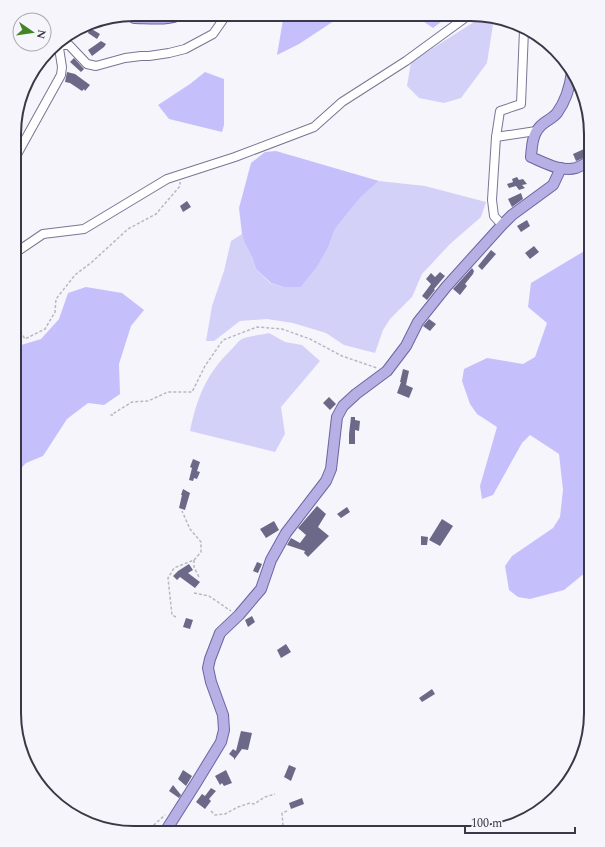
<svg xmlns="http://www.w3.org/2000/svg" width="605" height="847" font-family="Spectral,serif">
<style>
.green{fill:#d3d1f7}
.forest{fill:#c5c0fb}
.building{fill:#6c6988}
.lines{fill:none;stroke-linecap:round;stroke-linejoin:round}
.minor-casing{stroke:#787695;stroke-width:10}
.major-casing{stroke:#6c64a2;stroke-width:12}
.path{stroke:#b9b8c1;stroke-width:1.5;stroke-dasharray:3 2;stroke-linecap:butt}
.minor{stroke:#fff;stroke-width:8}
.major{stroke:#b7b0e5;stroke-width:10}
.rim{fill:none;stroke:#393846;stroke-width:2}
</style>
<rect width="100%" height="100%" fill="#f6f5fc"/>
<g class="green">
<polygon points="485,15 494,18 487,63 461,98 444,103 419,98 407,86 411,62"/>
<polygon points="379,181 425,186 486,202 481,217 450,244 422,274 412,297 390,319 383,330 375,353 344,345 326,333 293,323 267,319 240,321 214,341 206,341 212,306 224,271 231,241 242,234 244,242 252,257 256,269 270,283 284,287 301,287 317,267 328,248 335,229 360,198"/>
<path d="M269 333 285 342 302 345 320 361 281 407 285 434 275 452 190 431C197 398 206 374 231 350 234 347 238 341 242 339 248 336 262 335 269 333Z"/>
</g>
<g class="forest">
<polygon points="284,14 343,15 299,44 277,55"/>
<polygon points="414,15 450,15 433,28"/>
<polygon points="205,72 224,79 224,125 222,132 169,119 158,105 190,84"/>
<polygon points="276,151 379,181 360,198 335,229 328,248 317,267 301,287 284,287 271,283 256,269 252,257 244,242 242,234 239,208 251,163 265,152"/>
<polygon points="591,247 591,568 564,590 530,599 518,597 509,590 505,566 512,556 553,528 560,517 563,490 559,454 530,435 522,443 493,495 482,499 480,486 497,427 477,414 470,404 462,381 464,369 487,358 523,364 535,357 547,323 528,307 531,283"/>
<polygon points="86,287 122,293 144,310 131,326 119,364 120,394 104,405 88,403 67,419 43,456 26,463 14,476 15,343 18,346 41,339 59,319 68,293"/>
</g>
<g class="building">
<polygon points="90,28 100,34 97,39 88,33"/>
<polygon points="101,41 106,44 104,47 92,56 88,50"/>
<polygon points="74,58 84,69 81,72 70,62"/>
<polygon points="67,72 75,74 90,85 85,91 84,89 82,91 70,83 65,82"/>
<polygon points="584,149 585,151 591,149 591,155 576,161 573,154"/>
<polygon points="517,177 519,180 523,179 527,184 522,185 525,188 519,190 516,186 509,188 507,184 513,182 512,179"/>
<polygon points="521,193 523,199 512,207 508,199"/>
<polygon points="187,201 191,207 183,212 180,206"/>
<polygon points="527,220 530,226 521,232 517,226"/>
<polygon points="534,246 539,252 530,259 525,253"/>
<polygon points="491,250 496,254 482,270 478,266"/>
<polygon points="472,268 474,271 473,274 465,284 467,286 460,295 453,289"/>
<polygon points="440,272 445,276 434,289 435,290 427,300 422,296 431,284 426,279 431,273 435,277"/>
<polygon points="429,319 436,324 430,331 423,326"/>
<polygon points="403,369 409,371 406,385 413,388 409,398 397,393 401,382 400,382"/>
<polygon points="329,397 336,404 330,410 323,403"/>
<polygon points="351,417 355,417 355,420 360,421 359,431 355,430 355,444 349,444 349,434"/>
<polygon points="193,459 200,462 197,471 200,472 197,479 194,478 193,481 189,480 192,468 190,467"/>
<polygon points="183,489 190,493 185,510 179,508 182,495 181,495"/>
<polygon points="317,506 326,514 318,527 329,536 308,557 304,553 305,551 287,545 291,538 300,543 306,535 298,528"/>
<polygon points="347,507 350,512 341,518 337,514"/>
<polygon points="442,519 453,526 440,546 429,540"/>
<polygon points="274,521 279,530 266,538 260,529"/>
<polygon points="421,536 428,537 427,545 421,545"/>
<polygon points="257,562 262,564 258,573 253,571"/>
<polygon points="189,564 193,570 188,573 200,582 195,588 180,577 177,580 173,576 178,571"/>
<polygon points="252,616 255,622 248,627 245,620"/>
<polygon points="186,618 193,620 190,629 183,627"/>
<polygon points="286,644 291,652 281,658 277,650"/>
<polygon points="432,689 435,694 422,702 419,698"/>
<polygon points="241,731 252,733 248,750 242,749 234,760 234,758 229,754 233,749 236,751"/>
<polygon points="289,765 296,768 291,781 284,777"/>
<polygon points="183,770 192,776 186,786 178,779"/>
<polygon points="226,770 232,783 224,786 222,783 220,785 215,776"/>
<polygon points="173,785 181,795 179,798 169,791"/>
<polygon points="211,788 216,791 209,799 211,801 205,809 196,802 202,794 205,796"/>
<polygon points="302,798 304,804 291,809 289,803"/>
</g>
<g class="lines">
<defs>
<g id="minor">
<polyline points="524,30 521,104 500,111 496,137 536,131"/>
<polyline points="496,137 492,200 494,216 502,225"/>
<polyline points="15,158 61,75 62,67 59,48 62,45 69,45 87,64 96,66 125,58 141,56 149,56 169,53 185,49 213,34 227,14"/>
<polyline points="15,253 43,234 84,229 167,179 235,157 314,127 342,102 406,61 469,15"/>
</g>
<g id="major">
<path d="M131 14 134 18C147 18 170 21 180 14"/>
<path d="M572 72C570 87 565 102 557 113 554 117 548 120 544 123 533 131 532 143 531 157 545 163 561 172 576 168 581 166 586 163 591 161"/>
<polyline points="165,832 196,783 221,742 224,730 223,715 211,682 208,668 210,659 220,633 239,615 261,589 271,560 286,533 326,481 331,469 337,417 343,406 356,394 387,371 406,346 418,322 446,287 502,225 512,215 553,185 561,168"/>
</g>
</defs>
<use href="#minor" class="minor-casing"/>
<use href="#major" class="major-casing"/>
<g class="path">
<polyline points="15,323 25,339 45,329 55,312 56,299 75,275 92,262 128,229 156,214 180,186 180,182"/>
<polyline points="113,415 111,415 132,402 148,401 168,392 192,392 205,366 223,340 257,327 282,329 310,339 342,356 377,368"/>
<polyline points="194,560 194,567 199,577"/>
<polyline points="194,593 209,596 231,611"/>
<polyline points="176,617 172,615 168,578 174,568 194,560 201,552 201,542 190,529 182,511"/>
<polyline points="211,811 215,815 225,814 238,807 250,803 254,804 265,797 275,794"/>
<polyline points="287,811 282,813 283,827 286,829 312,833"/>
<polyline points="146,832 165,815"/>
</g>
<use href="#minor" class="minor"/>
<use href="#major" class="major"/>
</g>
<path d="M0 0H605V847H0ZM134 21H471A113 113 0 0 1 584 134V713A113 113 0 0 1 471 826H134A113 113 0 0 1 21 713V134A113 113 0 0 1 134 21Z" fill="#f6f5fc" fill-rule="evenodd"/>
<path class="rim" d="M134 21H471A113 113 0 0 1 584 134V713A113 113 0 0 1 471 826H134A113 113 0 0 1 21 713V134A113 113 0 0 1 134 21Z"/>
<g transform="translate(32 32) rotate(103)"><circle r="19" fill="#f6f5fc" stroke="#aaa9b3"/>
<path d="M0-3L7 15L0 10L-7 15Z" fill="#428527"/>
<text y="-6" font-size="11" font-weight="bold" text-anchor="middle" fill="#393846">N</text>
</g>
<path d="M465 827v6h110v-6" fill="none" stroke="#393846" stroke-width="2"/>
<text x="471" y="827" font-size="12" fill="#393846" stroke="#f6f5fc" stroke-width="3" paint-order="stroke">100 m</text>
</svg>
